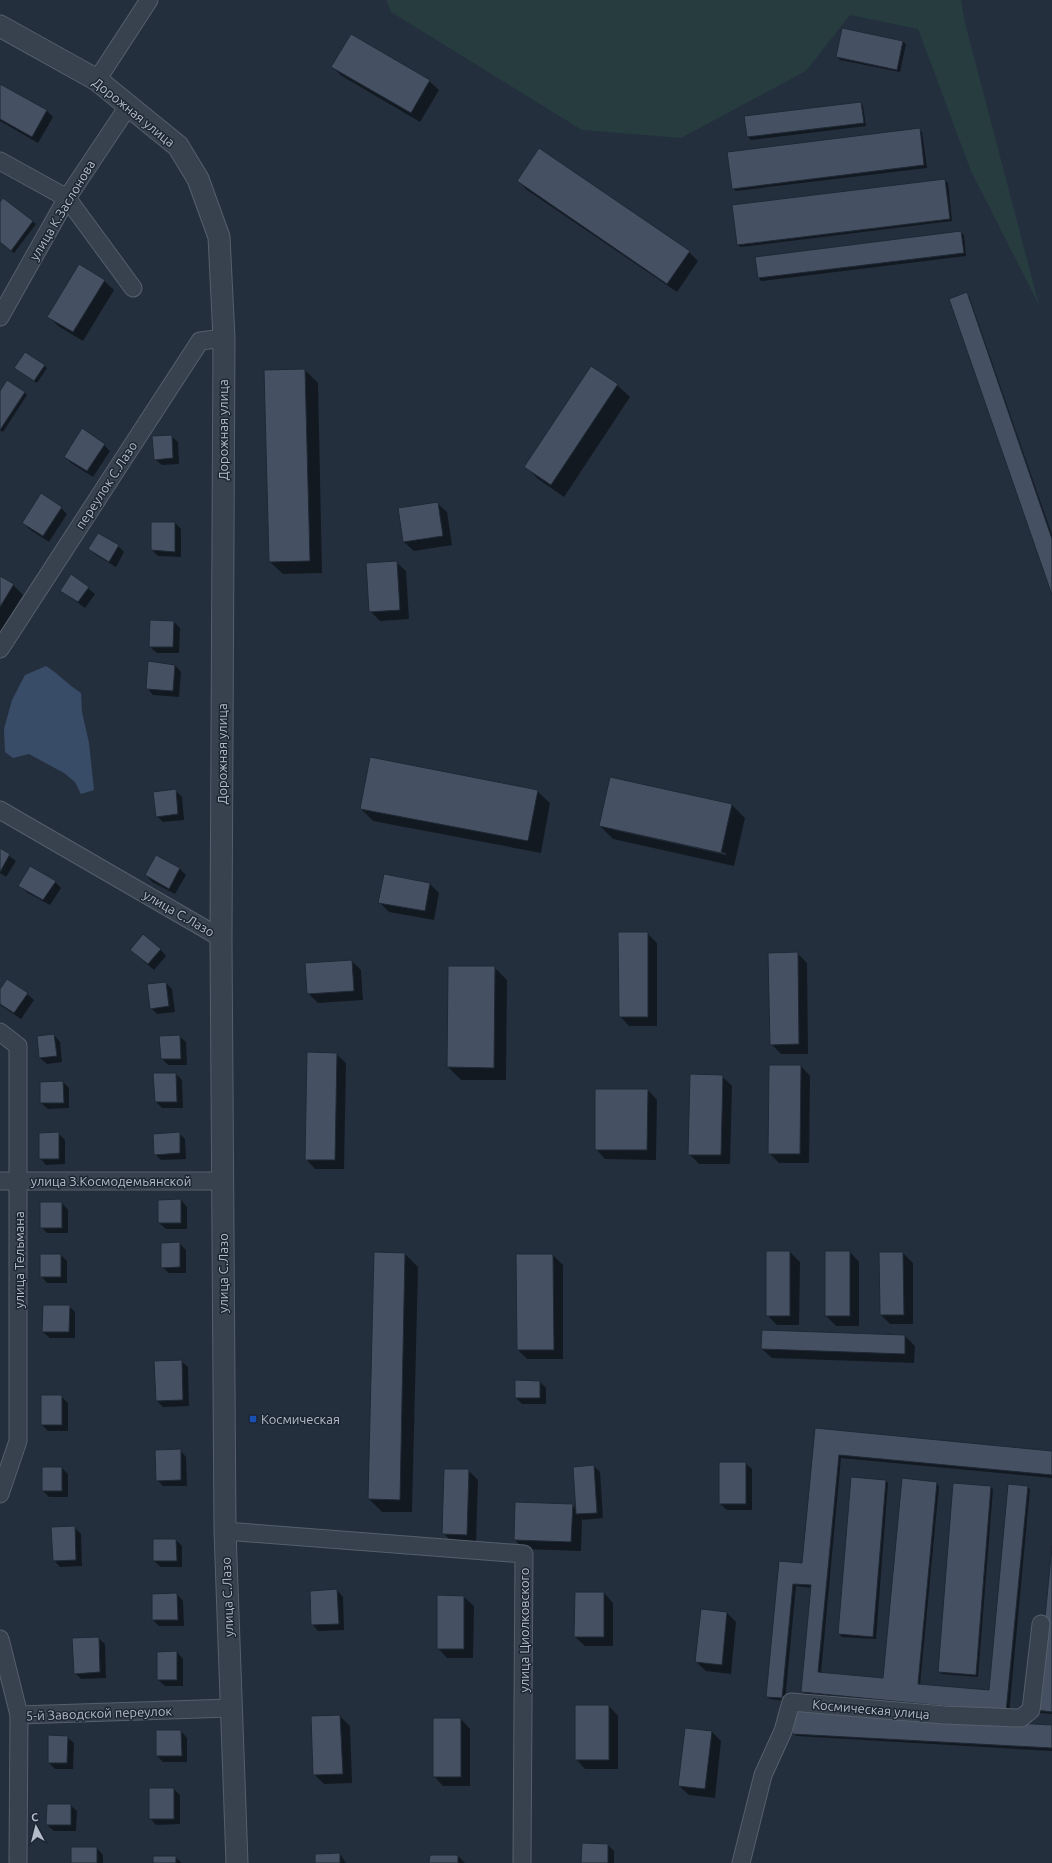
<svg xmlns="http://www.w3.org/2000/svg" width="1052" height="1863" font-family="Ubuntu,sans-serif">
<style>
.green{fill:#263c3f}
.water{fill:#394c67}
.shadow{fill:#0007;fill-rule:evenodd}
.building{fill:#455162;stroke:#1f2835}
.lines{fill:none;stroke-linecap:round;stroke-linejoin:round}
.minor-casing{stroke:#565f6c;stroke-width:19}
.tertiary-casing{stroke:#565f6c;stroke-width:23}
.minor{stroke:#38414e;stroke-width:17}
.tertiary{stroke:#38414e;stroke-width:21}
.transit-dot{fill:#1a4fb4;stroke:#1d2633;stroke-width:1.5}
.labels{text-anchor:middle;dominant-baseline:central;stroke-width:3;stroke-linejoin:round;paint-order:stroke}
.street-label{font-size:13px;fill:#b4bcc9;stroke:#1d2633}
.poi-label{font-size:13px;fill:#b4bcc9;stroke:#1d2633;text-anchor:start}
</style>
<rect width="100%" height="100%" fill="#242f3e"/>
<polygon class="green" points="386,0 961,0 965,23 1039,305 971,171 918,29 850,15 806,71 681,138 582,130 391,12"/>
<path class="water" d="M46 666C59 674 68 685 81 693L82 712 89 743 94 790 81 794 75 782 64 773 29 754 13 758 5 752 4 729 12 700 25 675Z"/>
<g class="shadow">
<polygon points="843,29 903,42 906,44 900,72 840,60 837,57"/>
<polygon points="332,67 429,81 439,90 420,122 342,76"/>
<polygon points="0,85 47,111 53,117 38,143 0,121"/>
<polygon points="861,103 863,106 866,126 751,140 748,137"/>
<polygon points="919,129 922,132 927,168 736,191 733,188"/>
<polygon points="945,180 948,183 952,221 741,247 738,245"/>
<polygon points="518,181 689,252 698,261 677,292 527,190"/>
<polygon points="3,200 36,224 14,253 0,242 0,204"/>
<polygon points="961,232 964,235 966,256 761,281 759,278"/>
<polygon points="104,281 114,290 83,341 58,326 48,316"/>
<polygon points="966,294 969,296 1052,535 1052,592"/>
<polygon points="44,365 47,368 37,383 15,368"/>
<polygon points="305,370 318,383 322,573 283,574 270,562 265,371"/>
<polygon points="8,381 27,395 3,432 0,430 0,393"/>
<polygon points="617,385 630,397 564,497 538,479 526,467"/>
<polygon points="171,436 178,442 179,464 162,465 155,459"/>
<polygon points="104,445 110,451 93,477 71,463 65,457"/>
<polygon points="437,503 447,512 452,545 414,551 404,542"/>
<polygon points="61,508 67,514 49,542 29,529 23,522"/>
<polygon points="175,523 181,529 181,557 158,556 152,550"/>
<polygon points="118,546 124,552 116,567 96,555 90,549"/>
<polygon points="396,562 406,571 409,619 380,621 370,611"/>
<polygon points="71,575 95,594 85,608 62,591"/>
<polygon points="0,577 13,585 23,595 0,632"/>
<polygon points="174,622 180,628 179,653 157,653 150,647"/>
<polygon points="175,665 181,672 179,697 153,695 147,688"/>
<polygon points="175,790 182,797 184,820 163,822 157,816"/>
<polygon points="537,791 550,803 541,853 373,821 361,809"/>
<path d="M732 805 745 818 734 866 613 839 600 826ZM614 828 726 853V855L614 830Z"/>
<polygon points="0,849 16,861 6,877 0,873"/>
<polygon points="180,869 186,875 175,894 152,882 146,875"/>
<polygon points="55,882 61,888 50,905 26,892 20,885"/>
<polygon points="430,884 439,893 434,920 389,912 379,902"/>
<polygon points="647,933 657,943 657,1026 629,1026 620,1016"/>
<polygon points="160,949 166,956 154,970 131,950"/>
<polygon points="797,953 807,963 808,1054 781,1054 771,1044"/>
<polygon points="352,961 361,970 363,1000 318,1003 308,993"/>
<polygon points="449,967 494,967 507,980 506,1080 461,1080 448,1067"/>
<polygon points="7,981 27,994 34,1000 21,1019 0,1005 0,991"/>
<polygon points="166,983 172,989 175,1012 157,1014 151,1008"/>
<polygon points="54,1035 60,1042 62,1062 47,1064 40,1058"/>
<polygon points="179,1036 186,1042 187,1065 168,1065 162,1059"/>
<polygon points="336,1054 346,1063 344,1169 315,1169 306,1159"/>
<polygon points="801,1066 810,1076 809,1163 779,1163 769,1153"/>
<polygon points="154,1074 176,1074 182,1080 183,1108 162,1108 156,1102"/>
<polygon points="722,1076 732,1086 730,1164 699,1164 689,1154"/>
<polygon points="63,1082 69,1088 69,1108 48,1109 41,1103"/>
<polygon points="648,1090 657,1100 656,1160 605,1159 596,1149"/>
<polygon points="58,1133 65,1140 65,1164 46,1165 40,1158"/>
<polygon points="179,1133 185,1139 186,1159 161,1160 155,1154"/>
<polygon points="181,1200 187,1207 187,1229 166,1229 159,1223"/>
<polygon points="62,1203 68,1210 68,1233 47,1233 41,1227"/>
<polygon points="180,1244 186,1250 186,1273 169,1273 162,1267"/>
<polygon points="790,1252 800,1262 799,1325 777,1325 767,1315"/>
<polygon points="850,1252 859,1262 859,1326 836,1326 826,1316"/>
<polygon points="903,1253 913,1263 913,1324 890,1324 881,1315"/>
<polygon points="405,1254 418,1267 412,1512 382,1512 369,1499"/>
<polygon points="61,1255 67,1261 67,1283 47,1283 41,1276"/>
<polygon points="517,1255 553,1255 563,1265 563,1359 527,1359 518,1350"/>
<polygon points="69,1306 75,1312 75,1338 50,1338 43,1332"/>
<polygon points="763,1331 905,1336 915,1346 914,1363 772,1358 762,1349"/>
<polygon points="181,1361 188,1367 189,1406 163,1407 157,1401"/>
<polygon points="540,1382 546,1388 546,1404 522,1404 516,1398"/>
<polygon points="42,1396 61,1396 68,1403 68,1431 48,1431 42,1425"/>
<polygon points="816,1429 1052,1452 1052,1478 841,1458 821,1673 884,1679 936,1483 939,1486 920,1685 989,1692 1027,1487 1030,1489 1009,1714 805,1695 802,1692 812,1588 796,1586 785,1701 770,1699 767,1697 780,1562 803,1564"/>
<polygon points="180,1450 186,1457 187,1486 163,1486 157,1480"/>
<polygon points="745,1463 752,1469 752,1510 727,1510 720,1504"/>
<polygon points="594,1466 600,1472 603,1518 583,1520 582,1518 581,1551 524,1549 515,1540 572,1505 576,1509"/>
<polygon points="62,1468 68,1474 68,1497 49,1497 43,1491"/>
<polygon points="468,1470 478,1480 476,1544 453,1543 443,1533"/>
<polygon points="886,1481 888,1483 876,1639 842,1637 839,1634"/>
<polygon points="990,1487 993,1489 978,1677 942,1674 939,1672"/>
<polygon points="74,1527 81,1534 82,1566 60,1567 54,1560"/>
<polygon points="176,1540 182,1546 182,1567 161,1567 154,1561"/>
<polygon points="1052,1557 1052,1714 1040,1713 1037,1710"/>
<polygon points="337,1590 343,1597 344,1630 318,1631 312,1624"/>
<polygon points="604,1593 613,1603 613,1646 585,1646 575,1637"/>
<polygon points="177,1594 183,1601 184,1626 159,1626 153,1620 153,1595"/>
<polygon points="464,1597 474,1606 473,1658 447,1658 438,1648"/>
<polygon points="727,1613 736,1622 731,1674 706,1671 696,1662"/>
<polygon points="98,1638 105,1644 106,1678 81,1679 75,1673"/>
<polygon points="177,1652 183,1659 183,1686 165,1686 158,1680 158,1653"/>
<polygon points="609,1706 618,1716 618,1769 585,1769 576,1759"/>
<polygon points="340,1716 350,1726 352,1783 324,1784 314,1774"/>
<polygon points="461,1719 470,1729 470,1786 443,1786 434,1776"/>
<polygon points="1052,1726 1052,1751 796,1736 793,1733"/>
<polygon points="181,1731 187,1738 187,1762 163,1762 157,1756"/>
<polygon points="712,1732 721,1741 715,1798 689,1795 679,1786"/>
<polygon points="67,1737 74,1743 73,1769 55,1769 49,1763"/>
<polygon points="174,1789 180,1795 180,1824 156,1825 150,1818"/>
<polygon points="70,1805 77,1811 76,1831 54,1831 47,1825"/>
<polygon points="608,1845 614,1851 614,1863 582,1863"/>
<polygon points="97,1848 103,1855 103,1863 72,1863"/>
<polygon points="340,1854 346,1863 316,1863"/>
<polygon points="458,1856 465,1863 430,1863"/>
<polygon points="175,1857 182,1863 154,1863"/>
</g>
<g class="building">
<polygon points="842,28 903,41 897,70 836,57"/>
<polygon points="351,34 430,80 411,113 331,67"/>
<polygon points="0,84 47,110 32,137 0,119"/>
<polygon points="861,102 864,123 747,137 744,116"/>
<polygon points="920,128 924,165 732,189 727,152"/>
<polygon points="539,148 690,251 667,284 517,181"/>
<polygon points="945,179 950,219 737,245 732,205"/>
<polygon points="3,198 33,221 11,251 0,242 0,202"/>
<polygon points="961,231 964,253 758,278 755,257"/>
<polygon points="79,264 105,280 73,332 47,317"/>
<polygon points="967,292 1052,539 1052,595 949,299"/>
<polygon points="25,352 45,365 34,381 14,368"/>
<polygon points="591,366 618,384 551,485 524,467"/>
<polygon points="305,369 310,561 269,562 264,370"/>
<polygon points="7,380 25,392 0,430 0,391"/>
<polygon points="82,428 105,444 87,471 64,457"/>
<polygon points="172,435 173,458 154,460 152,436"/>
<polygon points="41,493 62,507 43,536 22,523"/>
<polygon points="438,502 443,536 403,542 398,508"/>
<polygon points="151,522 175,522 175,552 151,550"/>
<polygon points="98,533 119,545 109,562 88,549"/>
<polygon points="397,561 400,610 369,612 366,563"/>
<polygon points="71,574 89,587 78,602 60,591"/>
<polygon points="0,576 14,584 0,607"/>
<polygon points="150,620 174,621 173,647 149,647"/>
<polygon points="148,661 175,665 173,691 146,689"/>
<polygon points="370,757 538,790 528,841 360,809"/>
<polygon points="610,777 732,804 721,853 599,826"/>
<polygon points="176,789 178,814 156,817 153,792"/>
<polygon points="0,848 10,854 0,872"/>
<polygon points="156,855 180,868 169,889 145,875"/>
<polygon points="30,866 56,881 43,900 18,886"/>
<polygon points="384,874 430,883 425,911 378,903"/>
<polygon points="618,932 648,932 648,1017 619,1017"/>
<polygon points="143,934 161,949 148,964 130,950"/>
<polygon points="798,952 799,1044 770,1045 768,953"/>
<polygon points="352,960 354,991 307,994 305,963"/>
<polygon points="448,966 495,966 494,1068 447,1067"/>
<polygon points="7,979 28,993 14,1013 0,1004 0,989"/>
<polygon points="166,982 169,1006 150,1009 147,984"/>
<polygon points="54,1034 57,1056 39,1058 37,1036"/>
<polygon points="180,1035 181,1059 161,1059 159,1036"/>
<polygon points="307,1052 337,1053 335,1160 305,1160"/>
<polygon points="769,1065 801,1065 800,1154 768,1154"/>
<polygon points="153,1073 176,1073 177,1102 155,1102"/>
<polygon points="690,1074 723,1075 721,1155 688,1155"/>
<polygon points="63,1081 64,1103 40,1103 40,1082"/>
<polygon points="595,1089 648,1089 647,1150 595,1150"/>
<polygon points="59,1132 59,1159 39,1159 39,1133"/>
<polygon points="180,1132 180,1153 154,1155 153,1134"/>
<polygon points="181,1199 181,1223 158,1223 158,1200"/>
<rect x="40" y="1202" width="22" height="26"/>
<polygon points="180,1242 180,1267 161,1268 161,1243"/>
<rect x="766" y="1251" width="24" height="65"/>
<rect x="825" y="1251" width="25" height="65"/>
<polygon points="374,1252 405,1253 400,1500 368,1499"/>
<polygon points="879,1252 903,1252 904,1315 880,1315"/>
<rect x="40" y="1254" width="21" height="23"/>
<polygon points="516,1254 553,1254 554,1350 517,1350"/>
<polygon points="43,1305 70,1305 69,1332 42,1332"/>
<polygon points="762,1330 905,1335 905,1354 761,1349"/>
<polygon points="182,1360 183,1400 156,1401 154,1361"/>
<polygon points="515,1380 540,1381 540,1398 515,1398"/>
<rect x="41" y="1395" width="21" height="30"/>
<polygon points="815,1428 1052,1451 1052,1475 839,1455 818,1672 883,1678 902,1478 937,1482 918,1684 989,1690 1008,1484 1028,1486 1006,1712 801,1692 811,1585 793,1584 782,1698 766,1697 779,1561 802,1563"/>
<polygon points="181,1449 181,1480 156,1481 155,1450"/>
<rect x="719" y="1462" width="27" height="42"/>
<polygon points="594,1465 597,1513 576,1514 573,1467"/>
<rect x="42" y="1467" width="20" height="24"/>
<polygon points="444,1469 469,1469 467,1535 442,1534"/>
<polygon points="851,1477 886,1480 873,1637 838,1634"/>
<polygon points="953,1483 991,1486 976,1675 938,1672"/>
<polygon points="515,1502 573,1504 571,1542 514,1540"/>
<polygon points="75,1526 76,1560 53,1561 51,1527"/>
<polygon points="153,1539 176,1539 177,1561 153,1561"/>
<polygon points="1052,1546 1052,1712 1036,1710"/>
<polygon points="337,1589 339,1624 311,1625 310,1591"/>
<polygon points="575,1592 604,1592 604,1637 574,1637"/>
<polygon points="177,1593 178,1620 152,1620 152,1594"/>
<polygon points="437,1595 464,1596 464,1649 437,1649"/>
<polygon points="701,1609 727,1612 722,1665 695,1662"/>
<polygon points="99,1637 100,1672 74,1674 72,1638"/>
<polygon points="177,1651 177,1680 157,1680 157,1652"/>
<rect x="575" y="1705" width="34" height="55"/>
<polygon points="793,1711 1052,1725 1052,1748 792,1734"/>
<polygon points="340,1715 343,1774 313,1775 311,1716"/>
<rect x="433" y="1718" width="28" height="59"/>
<polygon points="685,1728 712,1731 705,1789 678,1786"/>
<polygon points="156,1730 181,1730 182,1756 156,1756"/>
<polygon points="48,1735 68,1736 67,1763 48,1763"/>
<rect x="149" y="1788" width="25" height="31"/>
<polygon points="47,1804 71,1804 71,1825 46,1825"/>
<polygon points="582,1843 608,1844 608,1863 581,1863"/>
<rect x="71" y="1847" width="26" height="16"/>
<polygon points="340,1853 340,1863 315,1863 315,1854"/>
<polygon points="430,1855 458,1855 458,1863 429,1863"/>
<rect x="153" y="1856" width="23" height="7"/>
</g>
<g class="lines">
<defs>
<g id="minor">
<polyline points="97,80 149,0"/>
<polyline points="0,161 67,198 133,288"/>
<polyline points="0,317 67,198 129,105"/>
<polyline points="0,649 200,341 224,338"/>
<polyline points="0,810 221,938"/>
<polyline points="0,1032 18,1046 18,1441 0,1494"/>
<polyline points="0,1181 223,1181"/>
<polyline points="225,1531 524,1554 522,1863"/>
<polyline points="0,1639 19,1715"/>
<polyline points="18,1863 19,1715 230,1708"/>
<polyline points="741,1863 763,1775 783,1731 791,1702 944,1715 1021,1718 1031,1710 1041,1624"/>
</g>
<polyline id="tertiary" points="0,26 97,80 178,146 198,179 219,237 224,338 221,938 225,1531 237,1863"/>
</defs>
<use href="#minor" class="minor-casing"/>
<use href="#tertiary" class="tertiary-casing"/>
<use href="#minor" class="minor"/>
<use href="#tertiary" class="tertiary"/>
</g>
<rect class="transit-dot" x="249" y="1415" width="8" height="8" rx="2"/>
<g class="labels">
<g class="street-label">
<text transform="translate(134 112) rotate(39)">Дорожная улица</text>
<text transform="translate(62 210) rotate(-59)">улица К.Заслонова</text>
<text transform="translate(223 430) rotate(-90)">Дорожная улица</text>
<text transform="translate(106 485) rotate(-57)">переулок С.Лазо</text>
<text transform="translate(222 754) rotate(-90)">Дорожная улица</text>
<text transform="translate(179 913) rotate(30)">улица С.Лазо</text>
<text x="111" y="1181">улица З.Космодемьянской</text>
<text transform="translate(19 1260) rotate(-90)">улица Тельмана</text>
<text transform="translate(223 1273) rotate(-90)">улица С.Лазо</text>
<text transform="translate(227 1597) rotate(-92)">улица С.Лазо</text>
<text transform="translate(524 1630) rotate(-90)">улица Циолковского</text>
<text transform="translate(871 1709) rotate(5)">Космическая улица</text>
<text transform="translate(99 1713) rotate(-2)">5-й Заводской переулок</text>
</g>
<g class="poi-label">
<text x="261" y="1419">Космическая</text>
</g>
</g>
<g transform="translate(36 1827) rotate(353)" stroke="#1d2633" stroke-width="3" paint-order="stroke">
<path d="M0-3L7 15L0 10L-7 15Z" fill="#b4bcc9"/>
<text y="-6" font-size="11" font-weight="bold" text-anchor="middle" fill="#b4bcc9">С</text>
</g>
</svg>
